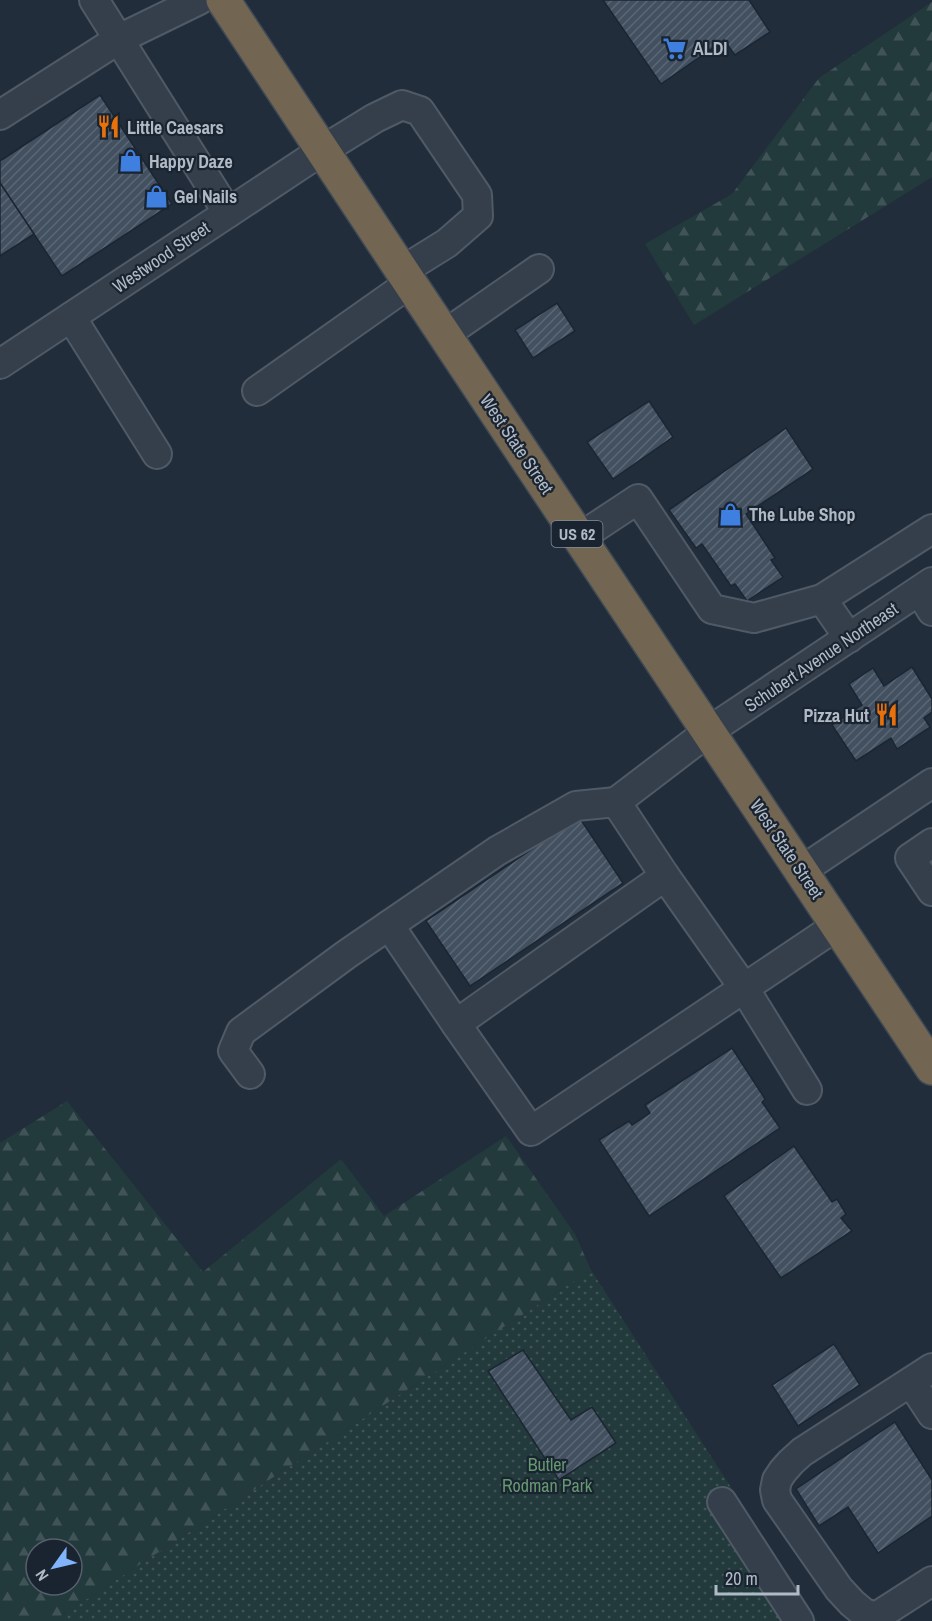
<svg xmlns="http://www.w3.org/2000/svg" width="932" height="1621" font-family="'Archivo Narrow',sans-serif">
<style>
.grass{fill:url(#grass-dots)}
.forest{fill:url(#forest-firs);fill-rule:evenodd}
.building{fill:url(#building-hatch);stroke:#1c2632;stroke-width:1.5}
.lines{fill:none;stroke-linecap:round;stroke-linejoin:round}
.minor-casing{stroke:#505a66;stroke-width:32}
.highway-casing{stroke:#404a56;stroke-width:36}
.minor{stroke:#353f4c;stroke-width:28}
.highway{stroke:#726552;stroke-width:33}
.labels{text-anchor:middle;dominant-baseline:central;stroke-width:4.5;stroke-linejoin:round;paint-order:stroke}
.shield{fill:#1a2430;stroke:#838d9a;stroke-width:1.5}
.shield-label{font-size:16px;font-weight:bold;fill:#b0bac7}
.poi-label{font-size:18px;font-weight:bold;fill:#b0bac7;stroke:#1a2430;text-anchor:start}
.street-label{font-size:18px;fill:#b0bac7;stroke:#1a2430}
.park-label{font-size:18px;fill:#669971;stroke:#1a2430}
</style>
<defs>
<pattern id="grass-dots" width="8" height="8" patternUnits="userSpaceOnUse" patternTransform="scale(1.5)"><rect width="8" height="8" fill="#233a3c"/><path d="M2 2h.1M6 6h.1" fill="none" stroke="#405457" stroke-width="1.8" stroke-linecap="round"/></pattern>
<pattern id="forest-firs" width="22" height="20" patternUnits="userSpaceOnUse" patternTransform="scale(1.5)"><rect width="22" height="20" fill="#233a3c"/><path d="M5 1l3.5 6h-7zM16 11l3.5 6h-7z" fill="#405457"/></pattern>
<pattern id="building-hatch" width="6" height="6" patternUnits="userSpaceOnUse" patternTransform="scale(1.5)"><rect width="6" height="6" fill="#425060"/><path d="M-1 1l2-2M0 6l6-6M5 7l2-2" fill="none" stroke="#5b6775"/></pattern>
</defs>
<rect width="100%" height="100%" fill="#212d3b"/>
<polygon class="grass" points="591,1270 817,1621 53,1621"/>
<g class="forest">
<polygon points="932,2 932,177 694,325 645,244 732,194 819,78"/>
<path d="M67 1101 203 1272 341 1159 384 1216 506 1136 575 1234 591 1270 53 1621H0V1143ZM36 1549H72V1585H36Z"/>
</g>
<g class="building">
<polygon points="603,0 749,0 770,32 735,55 724,40 661,84"/>
<polygon points="100,95 172,204 62,276 0,183 0,161"/>
<polygon points="0,183 34,234 0,256"/>
<polygon points="557,303 575,331 533,358 515,330"/>
<polygon points="649,401 673,437 613,479 587,442"/>
<polygon points="786,428 813,469 746,514 775,558 771,560 783,577 747,601 735,584 731,586 702,544 696,548 669,510"/>
<polygon points="912,667 932,699 932,712 924,718 930,727 897,749 891,738 856,761 832,725 862,705 849,684 873,668 884,686"/>
<polygon points="579,817 623,883 470,986 426,921"/>
<polygon points="732,1048 765,1099 762,1102 780,1128 649,1216 599,1140 629,1121 632,1125 650,1113 645,1105"/>
<polygon points="794,1146 832,1202 837,1199 846,1214 841,1218 852,1231 781,1278 724,1196"/>
<polygon points="834,1344 860,1385 798,1426 772,1385"/>
<polygon points="523,1350 571,1420 592,1407 616,1443 559,1480 488,1371"/>
<polygon points="895,1422 932,1480 932,1516 878,1553 848,1507 819,1526 796,1489"/>
</g>
<g class="lines">
<defs>
<g id="minor">
<polyline points="94,0 228,213"/>
<polyline points="0,115 119,39 199,0"/>
<polyline points="71,317 157,454"/>
<polyline points="444,335 539,269"/>
<polyline points="0,364 323,150 375,118 402,105 420,111 477,195 478,216 447,243 402,271"/>
<polyline points="257,391 410,283"/>
<polyline points="579,538 638,499 712,609 754,618 822,599 932,529"/>
<polyline points="822,599 849,638"/>
<polyline points="927,603 932,611"/>
<polyline points="932,843 910,858 932,891"/>
<polyline points="801,871 932,783"/>
<polyline points="665,876 744,988 807,1090"/>
<polyline points="389,925 456,1024"/>
<polyline points="838,925 531,1131 456,1024 665,876 616,802 709,731 932,582"/>
<polyline points="250,1074 233,1051 241,1032 347,954 497,851 576,806 616,802"/>
<polyline points="911,1382 932,1414"/>
<polyline points="722,1502 799,1621"/>
<polyline points="876,1617 864,1613 852,1603 839,1589 777,1500 775,1490 777,1480 783,1471 791,1462 802,1452 932,1368"/>
<polyline points="878,1621 876,1617 932,1581"/>
</g>
<polyline id="highway" points="223,0 410,283 932,1068"/>
</defs>
<use href="#minor" class="minor-casing"/>
<use href="#highway" class="highway-casing"/>
<use href="#minor" class="minor"/>
<use href="#highway" class="highway"/>
</g>
<defs>
<symbol id="supermarket-bare" viewBox="-9 -9 18 18"><path d="M-6-5.5h2.5l.6 2H6L4.5 2H-2.5L-4.4-4H-6ZM-1.5 3.2a1.3 1.3 0 1 0 .1 0ZM3 3.2a1.3 1.3 0 1 0 .1 0Z" fill="#3f7fe0" stroke="#1a2430" stroke-width="2.5" paint-order="stroke"/></symbol>
<symbol id="restaurant-bare" viewBox="-9 -9 18 18"><path d="M-5-6h1v4h1v-4h1v4h1v-4h1v5L-1.5 .5V6h-2V.5L-5-1ZM5-6V6H3V1.5H1.5Q1.5-4 5-6Z" fill="#e8710a" stroke="#1a2430" stroke-width="2.5" paint-order="stroke"/></symbol>
<symbol id="shop-bare" viewBox="-9 -9 18 18"><path d="M-5-2.5h2.3a2.7 3.5 0 0 1 5.4 0H5L5.5 6h-11ZM-1.5-2.5h3a1.5 2.3 0 0 0-3 0Z" fill="#3f7fe0" stroke="#1a2430" stroke-width="2.5" paint-order="stroke"/></symbol>
</defs>
<g fill-rule="evenodd">
<use href="#supermarket-bare" x="658" y="32" width="33" height="33"/>
<use href="#restaurant-bare" x="92" y="110" width="33" height="33"/>
<use href="#shop-bare" x="114" y="144" width="33" height="33"/>
<use href="#shop-bare" x="140" y="180" width="33" height="33"/>
<use href="#shop-bare" x="714" y="498" width="33" height="33"/>
<use href="#restaurant-bare" x="870" y="698" width="33" height="33"/>
</g>
<g class="labels">
<rect class="shield" x="551.5" y="521" width="51" height="26" rx="4.5"/>
<g class="shield-label">
<text x="577" y="534">US 62</text>
</g>
<g class="poi-label">
<text x="693" y="48">ALDI</text>
<text x="127" y="127">Little Caesars</text>
<text x="149" y="161">Happy Daze</text>
<text x="174" y="196">Gel Nails</text>
<text x="749" y="514">The Lube Shop</text>
<text x="869" y="715" text-anchor="end">Pizza Hut</text>
</g>
<g class="street-label">
<text transform="translate(161 257) rotate(-34)">Westwood Street</text>
<text transform="translate(517 444) rotate(56)">West State Street</text>
<text transform="translate(821 657) rotate(-34)">Schubert Avenue Northeast</text>
<text transform="translate(787 849) rotate(56)">West State Street</text>
</g>
<g class="park-label">
<text x="547" y="1464">Butler<tspan x="547" dy="21">Rodman Park</tspan></text>
</g>
</g>
<g transform="translate(54 1567) rotate(236)"><circle r="28" fill="#1a2430" stroke="#56606c" stroke-width="1.5"/>
<path d="M0-4.5L10 22L0 15L-10 22Z" fill="#82b4fb"/>
<text y="-9" font-size="16" font-weight="bold" text-anchor="middle" fill="#b0bac7">N</text>
</g>
<path d="M716 1585v9h82v-9" fill="none" stroke="#b0bac7" stroke-width="3"/>
<text x="725" y="1585" font-size="18" fill="#b0bac7" stroke="#1a2430" stroke-width="4.5" paint-order="stroke">20 m</text>
</svg>
